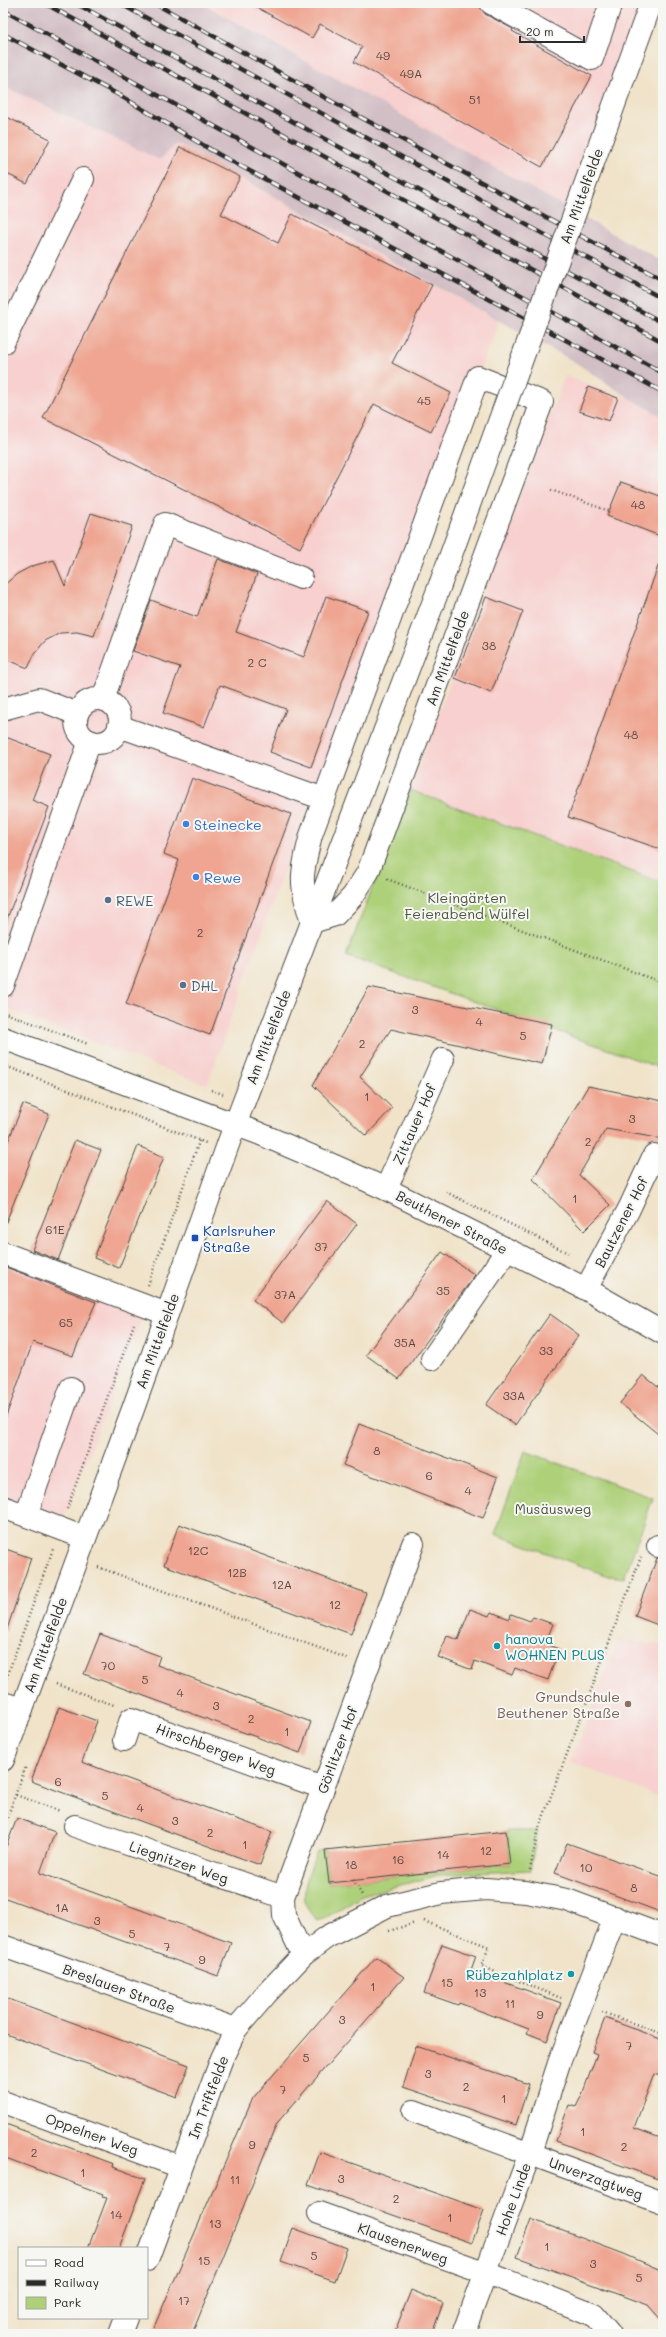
<svg xmlns="http://www.w3.org/2000/svg" width="666" height="2337" font-family="Mali,sans-serif">
<style>
.built{fill:#f7d0cf}
.industrial{fill:#d2bec5}
.green{fill:#add079;stroke:#6c7e52}
.building{fill:#efa591}
.lines{fill:none;stroke-linecap:round;stroke-linejoin:round}
.minor-casing{stroke:#494743;stroke-width:24}
.path{stroke:#494743;stroke-width:2.5;stroke-dasharray:1 3;stroke-linecap:butt}
.minor{stroke:#fff;stroke-width:22}
.rail-casing{stroke:#2b2b2b;stroke-width:4.5}
.rail{stroke:#f6f6f2;stroke-width:3;stroke-dasharray:9;stroke-linecap:butt}
.minor-bridge-casing{stroke:#494743;stroke-width:24;stroke-linecap:butt}
.minor-bridge{stroke:#fff;stroke-width:22}
.shop-dot{fill:#3f7fe0;stroke:#f6f6f2;stroke-width:1.5}
.service-dot{fill:#5c6f8a;stroke:#f6f6f2;stroke-width:1.5}
.transit-dot{fill:#1a4fb4;stroke:#f6f6f2;stroke-width:1.5}
.culture-dot{fill:#0f9aa8;stroke:#f6f6f2;stroke-width:1.5}
.education-dot{fill:#8d6e63;stroke:#f6f6f2;stroke-width:1.5}
.labels{text-anchor:middle;dominant-baseline:central;stroke-width:4;stroke-linejoin:round;paint-order:stroke}
.number-label{font-size:12px;fill:#5c4a44}
.street-label{font-size:14px;fill:#2b2b2b;stroke:#f6f6f2}
.shop-label{font-size:14px;fill:#366cbe;stroke:#f6f6f2;text-anchor:start}
.park-label{font-size:14px;fill:#4c543e;stroke:#f6f6f2}
.service-label{font-size:14px;fill:#4e5e75;stroke:#f6f6f2;text-anchor:start}
.transit-label{font-size:14px;fill:#164399;stroke:#f6f6f2;text-anchor:start}
.culture-label{font-size:14px;fill:#0d838f;stroke:#f6f6f2;text-anchor:start}
.education-label{font-size:14px;fill:#785e54;stroke:#f6f6f2;text-anchor:end}
</style>
<rect width="100%" height="100%" fill="#f6f6f2"/>
<filter id="ink" filterUnits="userSpaceOnUse"><feTurbulence type="fractalNoise" baseFrequency=".025" numOctaves="2"/><feDisplacementMap in="SourceGraphic" scale="8" xChannelSelector="R" yChannelSelector="G"/><feConvolveMatrix kernelMatrix="1 2 1 2 8 2 1 2 1" color-interpolation-filters="sRGB"/></filter>
<filter id="wash" filterUnits="userSpaceOnUse"><feTurbulence type="fractalNoise" baseFrequency=".012" numOctaves="4" result="noise"/><feDisplacementMap in="SourceGraphic" scale="16" xChannelSelector="R" yChannelSelector="G"/><feGaussianBlur stdDeviation="0.9" result="paint"/><feColorMatrix in="noise" values="0 0 0 0 0 0 0 0 0 0 0 0 0 0 0 0 0 1.4 0 .05"/><feComposite in="paint" operator="in"/></filter>
<g filter="url(#wash)">
<rect width="100%" height="100%" fill="#f0e3c9"/>
<g class="built">
<polygon points="202,3 651,3 574,214"/>
<polygon points="3,86 160,160 176,143 499,321 304,815 207,1085 3,1008"/>
<polygon points="565,376 631,399 663,417 663,883 410,790"/>
<polygon points="3,1261 142,1318 63,1520 3,1500"/>
<polygon points="619,1639 663,1645 663,1798 570,1762"/>
</g>
<polygon class="industrial" points="3,3 202,3 663,262 663,417 631,399 573,361 176,143 160,160 3,86"/>
<g class="green">
<polygon points="410,790 663,883 663,1069 346,956"/>
<polygon points="525,1451 653,1498 624,1578 609,1576 495,1534"/>
<path d="M506 1831H538L530 1870 439 1875 362 1895 327 1917 318 1920C293 1903 309 1874 317 1851L325 1850 329 1883 510 1864Z"/>
</g>
<g id="blocks">
<g class="building">
<polygon points="249,3 479,3 485,14 513,29 512,31 592,76 542,167 354,62 362,47 320,24 312,38"/>
<polygon points="3,115 50,139 27,184 3,172"/>
<polygon points="180,147 240,177 221,214 278,243 292,214 432,285 392,363 451,393 431,432 374,404 300,548 43,418"/>
<polygon points="588,387 618,398 609,421 579,411"/>
<polygon points="621,482 663,497 663,537 607,516"/>
<polygon points="91,513 132,526 94,636 77,632 60,633 45,641 35,653 28,668 3,658 3,586 17,574 32,566 54,560 65,586"/>
<polygon points="661,558 663,559 663,850 568,817"/>
<polygon points="218,559 257,574 236,632 304,657 326,596 368,611 311,767 270,752 286,709 220,685 204,727 163,713 180,667 133,651 151,600 197,617"/>
<polygon points="486,597 523,611 491,693 455,678"/>
<polygon points="3,736 50,754 32,800 49,807 5,924 3,923"/>
<polygon points="192,778 291,814 210,1035 126,1004 179,860 164,854"/>
<polygon points="369,987 552,1024 542,1064 391,1029 360,1077 392,1108 366,1136 313,1085"/>
<polygon points="588,1086 663,1101 663,1139 606,1129 579,1175 610,1205 584,1231 533,1179"/>
<polygon points="23,1104 49,1114 4,1227 3,1154"/>
<polygon points="75,1140 101,1150 58,1260 32,1250"/>
<polygon points="138,1146 164,1157 119,1268 94,1258"/>
<polygon points="327,1201 357,1224 283,1323 253,1300"/>
<polygon points="442,1252 475,1275 399,1379 366,1355"/>
<polygon points="3,1266 96,1302 73,1356 33,1342 5,1419 3,1419"/>
<polygon points="550,1314 579,1335 515,1425 486,1405"/>
<polygon points="643,1375 663,1391 663,1438 620,1403"/>
<polygon points="359,1424 498,1477 483,1518 343,1465"/>
<polygon points="179,1524 366,1593 351,1634 164,1565"/>
<polygon points="3,1548 31,1558 6,1632 3,1631"/>
<polygon points="657,1558 663,1558 663,1627 635,1616"/>
<polygon points="470,1609 489,1616 491,1612 510,1619 511,1614 530,1621 533,1617 553,1624 545,1644 559,1649 548,1680 515,1668 512,1675 475,1661 472,1670 438,1657 447,1636 458,1640"/>
<polygon points="100,1634 160,1656 157,1665 311,1722 300,1753 84,1674"/>
<polygon points="59,1707 97,1721 82,1762 272,1832 260,1865 31,1781"/>
<polygon points="17,1818 55,1832 40,1873 231,1943 218,1976 3,1897 3,1855"/>
<polygon points="506,1831 510,1864 329,1883 325,1850"/>
<polygon points="567,1843 663,1877 663,1913 555,1873"/>
<polygon points="442,1944 476,1956 471,1970 561,2003 547,2041 527,2033 529,2029 459,2003 458,2005 424,1993"/>
<polygon points="376,1957 404,1977 277,2123 192,2334 151,2334 253,2098"/>
<polygon points="3,1997 189,2065 177,2097 3,2033"/>
<polygon points="605,2018 663,2040 663,2077 654,2074 634,2128 663,2139 663,2181 556,2141 569,2105 576,2107 583,2092 597,2054 592,2052"/>
<polygon points="416,2046 529,2084 516,2125 403,2087"/>
<polygon points="3,2123 114,2164 113,2167 145,2179 119,2248 88,2248 107,2198 102,2197 103,2194 3,2157"/>
<polygon points="320,2152 484,2210 472,2243 308,2185"/>
<polygon points="531,2219 624,2254 663,2271 663,2322 648,2305 517,2257"/>
<polygon points="293,2228 347,2248 335,2281 281,2262"/>
<polygon points="411,2290 443,2303 432,2334 394,2334"/>
</g>
</g>
</g>
<g filter="url(#ink)">
<use href="#blocks" fill-opacity="0" stroke="#494743" stroke-width="1"/>
<g class="lines">
<defs>
<g id="minor">
<polyline points="491,3 592,59 611,3"/>
<polyline points="3,343 83,179"/>
<path d="M478 377 542 402 368 872 353 896 335 915 312 922C299 883 301 875 311 835Z"/>
<polyline points="103,699 165,524 301,578"/>
<circle cx="98" cy="721" r="22"/>
<polyline points="3,709 39,699 77,714"/>
<polyline points="119,726 324,799"/>
<polyline points="3,986 90,741"/>
<polyline points="3,1038 258,1133 337,1167 386,1189 586,1289 663,1333"/>
<polyline points="386,1189 443,1059"/>
<polyline points="3,1253 167,1314"/>
<polyline points="586,1289 629,1209 654,1155"/>
<polyline points="432,1359 507,1250"/>
<polyline points="3,1507 85,1538"/>
<polyline points="26,1515 71,1388"/>
<polyline points="658,1546 663,1546"/>
<polyline points="3,1703 22,1709"/>
<polyline points="124,1740 131,1719 323,1788"/>
<polyline points="3,1760 133,1409 235,1125 440,585"/>
<polyline points="75,1826 283,1897"/>
<polyline points="3,1946 236,2029"/>
<polyline points="303,1955 284,1915 283,1897 413,1544"/>
<polyline points="3,2102 181,2167"/>
<polyline points="414,2111 663,2203"/>
<polyline points="319,2213 487,2273 594,2315 610,2334"/>
<polyline points="147,2260 222,2058 236,2029 266,1994 303,1955 327,1937 387,1906 441,1893 486,1889 526,1892 567,1900 663,1936"/>
<polyline points="120,2334 126,2318"/>
<polyline points="463,2334 530,2153 559,2063 615,1917"/>
</g>
</defs>
<use href="#minor" class="minor-casing"/>
<g class="path">
<polyline points="551,490 609,511"/>
<polyline points="387,879 663,983"/>
<polyline points="3,1012 88,1044"/>
<polyline points="3,1065 206,1143"/>
<polyline points="211,1090 223,1094"/>
<polyline points="446,1192 568,1253"/>
<polyline points="148,1285 200,1139"/>
<polyline points="67,1509 134,1324"/>
<polyline points="98,1567 349,1659"/>
<polyline points="5,1682 53,1549"/>
<polyline points="56,1684 114,1705"/>
<polyline points="16,1795 60,1811"/>
<polyline points="3,1829 26,1766"/>
<polyline points="530,1870 538,1831 641,1557"/>
<polyline points="353,1880 362,1895"/>
<polyline points="424,1921 489,1947 481,1966 561,1998"/>
<polyline points="389,1931 415,1923"/>
<polyline points="602,2012 663,2034"/>
</g>
<use href="#minor" class="minor"/>
<defs>
<g id="rail">
<polyline points="44,3 663,342"/>
<polyline points="75,3 663,323"/>
<polyline points="119,3 663,299"/>
<polyline points="154,3 351,112 663,280"/>
<polyline points="3,10 663,373"/>
<polyline points="3,34 119,95 218,154 663,392"/>
</g>
</defs>
<use href="#rail" class="rail-casing"/>
<use href="#rail" class="rail"/>
<defs>
<polyline id="minor-bridge" points="440,585 651,3"/>
</defs>
<use href="#minor-bridge" class="minor-bridge-casing"/>
<use href="#minor-bridge" class="minor-bridge"/>
</g>
</g>
<g class="shop-dot">
<circle cx="186" cy="824" r="4"/>
<circle cx="196" cy="877" r="4"/>
</g>
<g class="service-dot">
<circle cx="108" cy="900" r="4"/>
<circle cx="183" cy="985" r="4"/>
</g>
<rect class="transit-dot" x="191" y="1234" width="8" height="8" rx="2"/>
<g class="culture-dot">
<circle cx="497" cy="1646" r="4"/>
<circle cx="571" cy="1974" r="4"/>
</g>
<circle class="education-dot" cx="628" cy="1704" r="4"/>
<g class="labels">
<g class="number-label">
<text x="383" y="55">49</text>
<text x="411" y="73">49A</text>
<text x="475" y="99">51</text>
<text x="424" y="400">45</text>
<text x="638" y="504">48</text>
<text x="489" y="645">38</text>
<text x="257" y="662">2 C</text>
<text x="631" y="734">48</text>
<text x="200" y="932">2</text>
<text x="415" y="1009">3</text>
<text x="479" y="1021">4</text>
<text x="523" y="1035">5</text>
<text x="362" y="1043">2</text>
<text x="367" y="1096">1</text>
<text x="632" y="1118">3</text>
<text x="588" y="1141">2</text>
<text x="575" y="1198">1</text>
<text x="55" y="1229">61E</text>
<text x="321" y="1246">37</text>
<text x="443" y="1290">35</text>
<text x="285" y="1294">37A</text>
<text x="66" y="1322">65</text>
<text x="405" y="1342">35A</text>
<text x="546" y="1350">33</text>
<text x="514" y="1395">33A</text>
<text x="377" y="1450">8</text>
<text x="429" y="1475">6</text>
<text x="468" y="1490">4</text>
<text x="198" y="1550">12C</text>
<text x="237" y="1572">12B</text>
<text x="282" y="1584">12A</text>
<text x="335" y="1604">12</text>
<text x="108" y="1665">70</text>
<text x="145" y="1679">5</text>
<text x="180" y="1692">4</text>
<text x="216" y="1705">3</text>
<text x="251" y="1718">2</text>
<text x="287" y="1731">1</text>
<text x="58" y="1781">6</text>
<text x="105" y="1795">5</text>
<text x="140" y="1807">4</text>
<text x="175" y="1820">3</text>
<text x="210" y="1832">2</text>
<text x="245" y="1844">1</text>
<text x="486" y="1850">12</text>
<text x="443" y="1854">14</text>
<text x="398" y="1859">16</text>
<text x="351" y="1864">18</text>
<text x="586" y="1867">10</text>
<text x="634" y="1887">8</text>
<text x="62" y="1907">1A</text>
<text x="97" y="1920">3</text>
<text x="132" y="1933">5</text>
<text x="167" y="1946">7</text>
<text x="202" y="1959">9</text>
<text x="447" y="1982">15</text>
<text x="373" y="1986">1</text>
<text x="480" y="1992">13</text>
<text x="510" y="2003">11</text>
<text x="540" y="2014">9</text>
<text x="342" y="2019">3</text>
<text x="629" y="2045">7</text>
<text x="306" y="2057">5</text>
<text x="428" y="2073">3</text>
<text x="466" y="2086">2</text>
<text x="283" y="2089">7</text>
<text x="504" y="2098">1</text>
<text x="583" y="2131">1</text>
<text x="252" y="2144">9</text>
<text x="624" y="2146">2</text>
<text x="34" y="2152">2</text>
<text x="83" y="2172">1</text>
<text x="341" y="2178">3</text>
<text x="235" y="2179">11</text>
<text x="396" y="2198">2</text>
<text x="116" y="2214">14</text>
<text x="450" y="2217">1</text>
<text x="215" y="2223">13</text>
<text x="547" y="2246">1</text>
<text x="314" y="2255">5</text>
<text x="204" y="2260">15</text>
<text x="593" y="2263">3</text>
<text x="639" y="2277">5</text>
<text x="184" y="2300">17</text>
</g>
<g class="street-label">
<text transform="translate(581 196) rotate(-70)">Am Mittelfelde</text>
<text transform="translate(447 658) rotate(-70)">Am Mittelfelde</text>
<text transform="translate(268 1037) rotate(-69)">Am Mittelfelde</text>
<text transform="translate(414 1124) rotate(-66)">Zittauer Hof</text>
<text transform="translate(452 1222) rotate(27)">Beuthener Straße</text>
<text transform="translate(621 1222) rotate(-63)">Bautzener Hof</text>
<text transform="translate(157 1341) rotate(-70)">Am Mittelfelde</text>
<text transform="translate(45 1645) rotate(-70)">Am Mittelfelde</text>
<text transform="translate(216 1749) rotate(20)">Hirschberger Weg</text>
<text transform="translate(337 1750) rotate(-70)">Görlitzer Hof</text>
<text transform="translate(179 1862) rotate(19)">Liegnitzer Weg</text>
<text transform="translate(119 1988) rotate(20)">Breslauer Straße</text>
<text transform="translate(208 2097) rotate(-69)">Im Triftfelde</text>
<text transform="translate(92 2134) rotate(20)">Oppelner Weg</text>
<text transform="translate(596 2178) rotate(20)">Unverzagtweg</text>
<text transform="translate(513 2199) rotate(-70)">Hohe Linde</text>
<text transform="translate(403 2243) rotate(20)">Klausenerweg</text>
</g>
<g class="shop-label">
<text x="194" y="824">Steinecke</text>
<text x="204" y="877">Rewe</text>
</g>
<g class="park-label">
<text x="467" y="897">Kleingärten<tspan x="467" dy="16">Feierabend Wülfel</tspan></text>
<text x="553" y="1508">Musäusweg</text>
</g>
<g class="service-label">
<text x="116" y="900">REWE</text>
<text x="191" y="985">DHL</text>
</g>
<g class="transit-label">
<text x="203" y="1230">Karlsruher<tspan x="203" dy="16">Straße</tspan></text>
</g>
<g class="culture-label">
<text x="505" y="1638">hanova<tspan x="505" dy="16">WOHNEN PLUS</tspan></text>
<text x="563" y="1974" text-anchor="end">Rübezahlplatz</text>
</g>
<g class="education-label">
<text x="620" y="1696">Grundschule<tspan x="620" dy="16">Beuthener Straße</tspan></text>
</g>
</g>
<rect width="666" height="2337" fill="none" stroke="#f6f6f2" stroke-width="16"/>
<rect x="18" y="2247" width="130" height="72" fill="#f6f6f2" stroke="#a5a5a2"/>
<rect x="26" y="2260" width="20" height="6" fill="#ffffff" stroke="#a5a5a2"/>
<text x="54" y="2267" font-size="12" fill="#2b2b2b">Road</text>
<rect x="26" y="2280" width="20" height="6" fill="#2b2b2b" stroke="#a5a5a2"/>
<text x="54" y="2287" font-size="12" fill="#2b2b2b">Railway</text>
<rect x="26" y="2297" width="20" height="12" fill="#add079" stroke="#a5a5a2"/>
<text x="54" y="2307" font-size="12" fill="#2b2b2b">Park</text>
<path d="M520 36v6h64v-6" fill="none" stroke="#2b2b2b" stroke-width="2"/>
<text x="526" y="36" font-size="12" fill="#2b2b2b" stroke="#f6f6f2" stroke-width="3" paint-order="stroke">20 m</text>
</svg>
